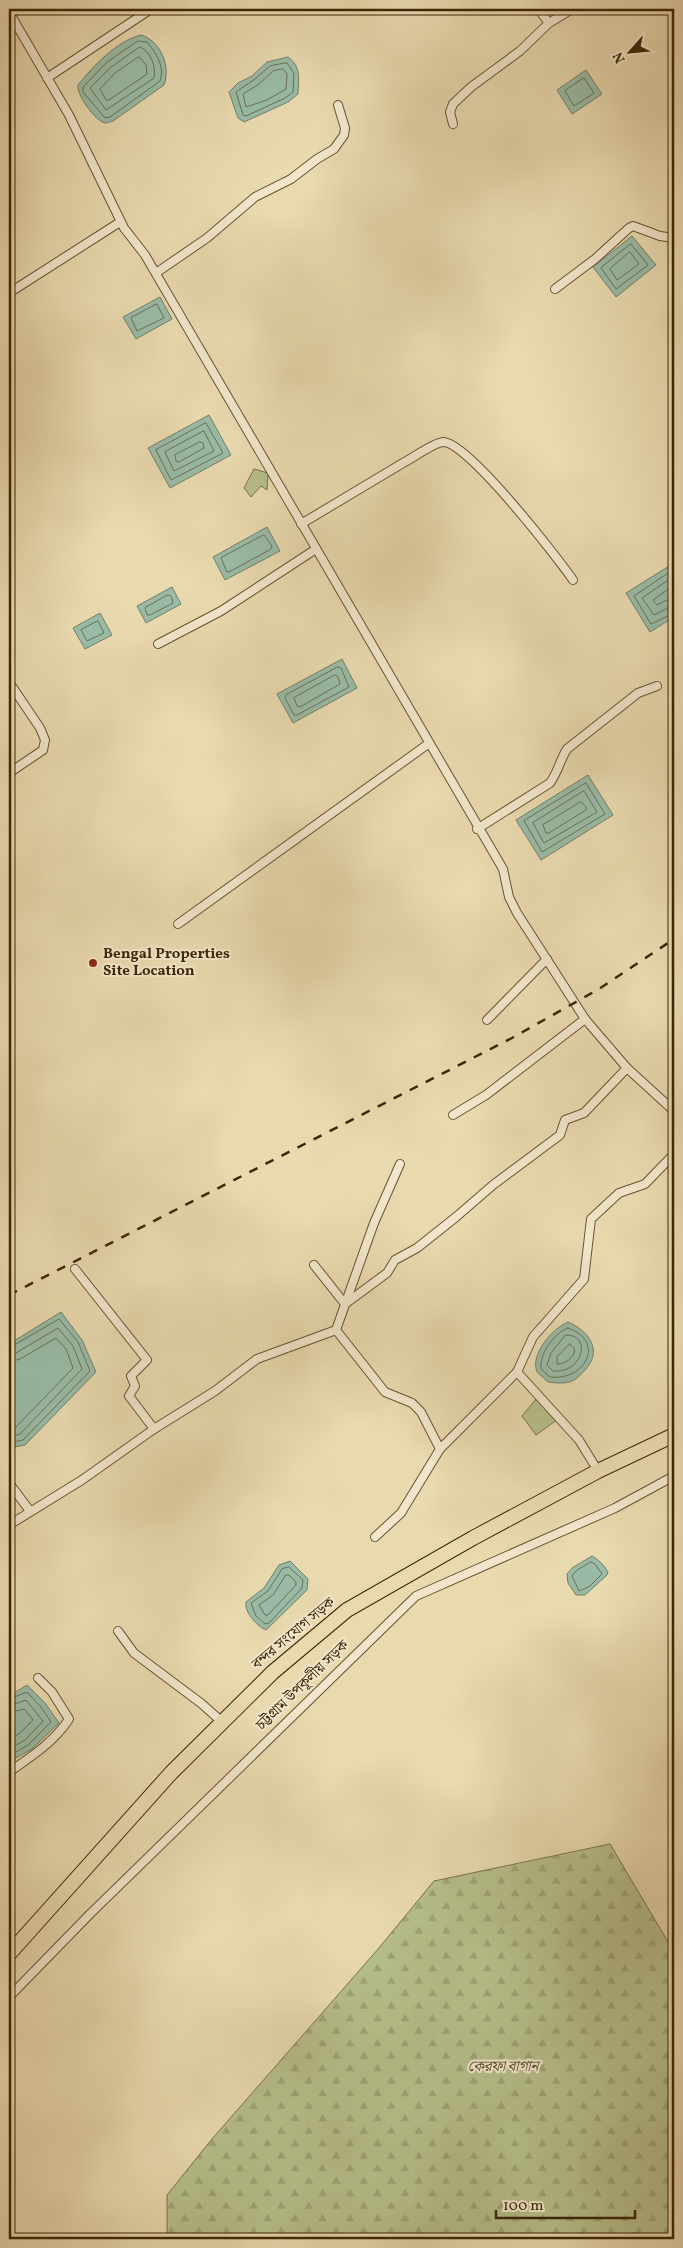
<svg xmlns="http://www.w3.org/2000/svg" width="683" height="2248" font-family="Vollkorn,'Noto Serif Bengali',serif">
<style>
.forest{fill:url(#forest-firs);stroke:#79724a}
.park{fill:#b6bf8b;stroke:#79724a}
.water{fill:#99bba6;stroke:#747f67}
.lines{fill:none;stroke-linecap:round;stroke-linejoin:round}
.shore{stroke:#6a7057;stroke-width:1}
.street-casing{stroke:#675332;stroke-width:10}
.highway-casing{stroke:#3c2608;stroke-width:16}
.street{stroke:#f1e6cb;stroke-width:8}
.highway{stroke:#e9d9af;stroke-width:14}
.rail{stroke:#3c2608;stroke-width:2.5;stroke-dasharray:9 9;stroke-linecap:butt}
.poi-dot{fill:#8f2418;stroke:#f1e6cb;stroke-width:2}
.labels{text-anchor:middle;dominant-baseline:central;stroke-width:4;stroke-linejoin:round;paint-order:stroke}
.poi-label{font-size:15px;font-weight:bold;fill:#3c2608;stroke:#f1e6cb;text-anchor:start}
.street-label{font-size:15px;fill:#3c2608;stroke:#f1e6cb}
.park-label{font-size:15px;font-style:italic;fill:#5a4c29;stroke:#f1e6cb}
</style>
<defs>
<pattern id="forest-firs" width="22" height="20" patternUnits="userSpaceOnUse" patternTransform="scale(1.25)"><rect width="22" height="20" fill="#b6bf8b"/><path d="M5 1l3.5 6h-7zM16 11l3.5 6h-7z" fill="#9da476"/></pattern>
</defs>
<rect width="100%" height="100%" fill="#e9d9af"/>
<filter id="stains"><feTurbulence type="fractalNoise" baseFrequency=".004" numOctaves="4"/><feColorMatrix values="0 0 0 0 .2 0 0 0 0 .09 0 0 0 0 .02 0 0 0 .5 -.17"/></filter>
<radialGradient id="worn" r=".72"><stop offset=".6" stop-color="#630" stop-opacity="0"/><stop offset="1" stop-color="#630" stop-opacity=".3"/></radialGradient>
<polygon class="forest" points="610,1844 674,1952 674,2239 167,2239 167,2195 212,2139 379,1948 434,1881"/>
<g class="park">
<polygon points="254,469 268,473 267,490 261,486 251,497 244,488"/>
<polygon points="537,1398 558,1419 536,1435 522,1416"/>
</g>
<g class="water">
<path d="M141 35C161 41 171 67 164 85L113 121C110 122 107 123 105 123 95 121 76 94 78 85 93 66 117 41 141 35Z"/>
<path d="M288 57C301 66 299 79 298 94L288 102 244 122 238 118 229 92 238 83 252 76 267 62Z"/>
<polygon points="586,70 602,94 572,114 557,90"/>
<polygon points="632,236 656,265 616,297 593,267"/>
<polygon points="160,297 172,319 136,339 123,317"/>
<polygon points="209,415 231,455 170,488 148,448"/>
<polygon points="267,527 280,551 225,580 213,557"/>
<polygon points="674,563 674,617 650,632 626,593"/>
<polygon points="172,587 181,604 146,623 137,606"/>
<polygon points="100,613 112,635 85,649 73,628"/>
<polygon points="342,659 357,688 293,723 277,694"/>
<polygon points="588,775 613,815 541,860 516,820"/>
<polygon points="61,1312 82,1340 96,1372 25,1445 9,1448 9,1344"/>
<path d="M568 1322C589 1331 604 1351 584 1371 581 1374 577 1379 572 1381 565 1384 556 1383 548 1382L537 1372C530 1354 552 1329 568 1322Z"/>
<path d="M592 1556C599 1560 604 1565 608 1572L607 1575 585 1595H576L568 1583 567 1574 572 1568Z"/>
<path d="M290 1561 308 1579 307 1590 266 1630C257 1626 244 1612 246 1602L264 1588 279 1565Z"/>
<polygon points="27,1685 45,1703 59,1723 32,1749 9,1762 9,1696"/>
</g>
<g class="lines">
<g class="shore">
<path d="M138 41 147 42C156 53 165 66 160 81L110 117 105 118 83 92V87L106 63Z"/>
<path d="M140 47C151 52 156 66 154 78L106 110 90 88 110 68Z"/>
<polygon points="139,57 146,65 147,74 109,100 106,100 100,89 115,73"/>
<polygon points="287,63 294,73 293,92 285,98 246,116 243,115 236,92 255,79 270,66"/>
<polygon points="283,69 287,74 286,89 267,100 246,107 243,94 259,84 273,71"/>
<polygon points="584,78 594,93 574,106 565,91"/>
<polygon points="631,244 648,265 616,289 601,268"/>
<polygon points="630,252 639,264 617,280 610,269"/>
<polygon points="157,304 164,318 137,331 131,318"/>
<polygon points="206,423 223,453 171,480 156,450"/>
<polygon points="204,431 214,451 174,471 165,452"/>
<polygon points="200,442 203,443 204,448 179,462 176,461 175,455"/>
<polygon points="264,535 272,546 271,549 229,572 227,572 221,558"/>
<polyline points="674,569 634,596 651,624 674,613"/>
<polyline points="674,576 642,598 654,615 668,608 674,607"/>
<polyline points="674,585 653,600 657,605 667,600 674,599"/>
<polygon points="168,595 171,596 173,603 150,615 147,615 145,608"/>
<polygon points="98,621 104,633 87,641 81,630"/>
<polygon points="338,667 341,668 349,687 297,715 294,715 285,698 286,695"/>
<polygon points="335,675 338,677 340,684 300,707 297,706 294,698"/>
<polygon points="586,783 605,814 542,852 524,821"/>
<polygon points="584,791 597,812 544,843 533,823"/>
<polygon points="581,802 586,807 586,810 549,833 546,833 543,825"/>
<path d="M568 1328C606 1341 586 1381 550 1377L541 1369C539 1354 554 1333 568 1328Z"/>
<path d="M566 1335C593 1335 582 1374 553 1371L547 1365 551 1353Z"/>
<path d="M570 1344 575 1350C573 1358 566 1364 557 1364V1357Z"/>
<polyline points="9,1348 59,1319 78,1342 90,1371 23,1440 9,1443"/>
<polyline points="9,1354 16,1353 58,1328 73,1346 82,1369 20,1434 9,1437"/>
<polyline points="9,1362 20,1359 56,1338 66,1349 73,1368 16,1427 9,1429"/>
<polygon points="591,1562 595,1564 602,1574 590,1586 579,1591 572,1576 576,1571"/>
<polygon points="289,1567 303,1580 302,1588 269,1623 265,1624 256,1616 251,1603 268,1591 282,1569"/>
<polygon points="286,1575 289,1575 296,1582 296,1585 268,1615 265,1615 259,1605 273,1595"/>
<polyline points="9,1699 27,1692 41,1707 51,1722 28,1745 9,1756"/>
<polyline points="9,1706 26,1700 43,1721 25,1740 9,1749"/>
<polyline points="9,1713 24,1709 33,1720 20,1733 9,1740"/>
</g>
<defs>
<g id="street">
<polyline points="538,9 549,23"/>
<polyline points="9,12 69,115 124,228 145,255 503,869 509,897 517,913 585,1019 627,1068 674,1111"/>
<polyline points="47,78 151,9"/>
<polyline points="453,124 450,112 453,104 471,87 520,51 549,23 572,9"/>
<polyline points="156,273 207,238 255,197 291,179 317,159 334,149 344,135 345,128 338,105"/>
<polyline points="555,289 595,259 629,228 633,226 660,236 674,238"/>
<polyline points="9,293 120,222"/>
<path d="M301 524C335 504 369 483 403 463 413 458 433 443 443 442 467 441 557 557 573 580"/>
<polyline points="158,644 221,611 316,549"/>
<polyline points="9,682 40,728 45,740 43,750 9,773"/>
<path d="M477 829 550 783C558 772 560 760 567 749L638 693 657 686"/>
<polyline points="178,924 428,744"/>
<polyline points="487,1020 547,959"/>
<polyline points="453,1115 486,1095 585,1019"/>
<polyline points="314,1265 345,1304 387,1273 395,1260 417,1248 456,1217 493,1185 560,1135 565,1120 584,1113 627,1068"/>
<polyline points="75,1269 147,1360 131,1376 135,1386 129,1396 154,1429"/>
<polyline points="336,1330 385,1392 412,1403 421,1412 440,1449 517,1372 579,1440 598,1471"/>
<polyline points="517,1372 533,1337 584,1279 591,1219 619,1193 645,1184 674,1154"/>
<polyline points="9,1483 30,1511"/>
<polyline points="9,1525 82,1480 154,1429 215,1391 257,1359 336,1330 374,1223 400,1164"/>
<polyline points="375,1537 401,1513 440,1449"/>
<polyline points="118,1631 134,1653 202,1704 222,1722"/>
<path d="M9 1772C31 1757 54 1742 69 1719L52 1692 38 1678"/>
<polyline points="9,1997 90,1914 416,1596 615,1508 674,1476"/>
</g>
<polyline id="highway" points="9,1954 171,1773 273,1672 347,1610 473,1538 598,1471 674,1435"/>
</defs>
<use href="#street" class="street-casing"/>
<use href="#highway" class="highway-casing"/>
<use href="#street" class="street"/>
<use href="#highway" class="highway"/>
<polyline class="rail" points="9,1295 512,1038 599,989 674,939"/>
</g>
<circle class="poi-dot" cx="93" cy="963" r="5"/>
<g class="labels">
<g class="poi-label">
<text x="103" y="954">Bengal Properties<tspan x="103" dy="17">Site Location</tspan></text>
</g>
<g class="street-label">
<text transform="translate(294 1634) rotate(-40)">বন্দর সংযোগ সড়ক</text>
<text transform="translate(303 1686) rotate(-44)">চট্টগ্রাম উপকূলীয় সড়ক</text>
</g>
<g class="park-label">
<text x="503" y="2067">কেরফা বাগান</text>
</g>
</g>
<rect width="683" height="2248" fill="none" stroke="#e9d9af" stroke-width="30"/>
<rect x="10" y="10" width="663" height="2228" fill="none" stroke="#3c2608" stroke-width="2.5"/>
<rect x="15" y="15" width="653" height="2218" fill="none" stroke="#3c2608"/>
<g transform="translate(630 52) rotate(243)" stroke="#f1e6cb" stroke-width="4" paint-order="stroke">
<path d="M0-4L9 19L0 12L-9 19Z" fill="#3c2608"/>
<text y="-8" font-size="14" font-weight="bold" text-anchor="middle" fill="#3c2608">N</text>
</g>
<path d="M496 2210v8h139v-8" fill="none" stroke="#3c2608" stroke-width="2.5"/>
<text x="503" y="2210" font-size="15" fill="#3c2608" stroke="#f1e6cb" stroke-width="4" paint-order="stroke">100 m</text>
<rect width="100%" height="100%" filter="url(#stains)"/>
<rect width="100%" height="100%" fill="url(#worn)"/>
</svg>
